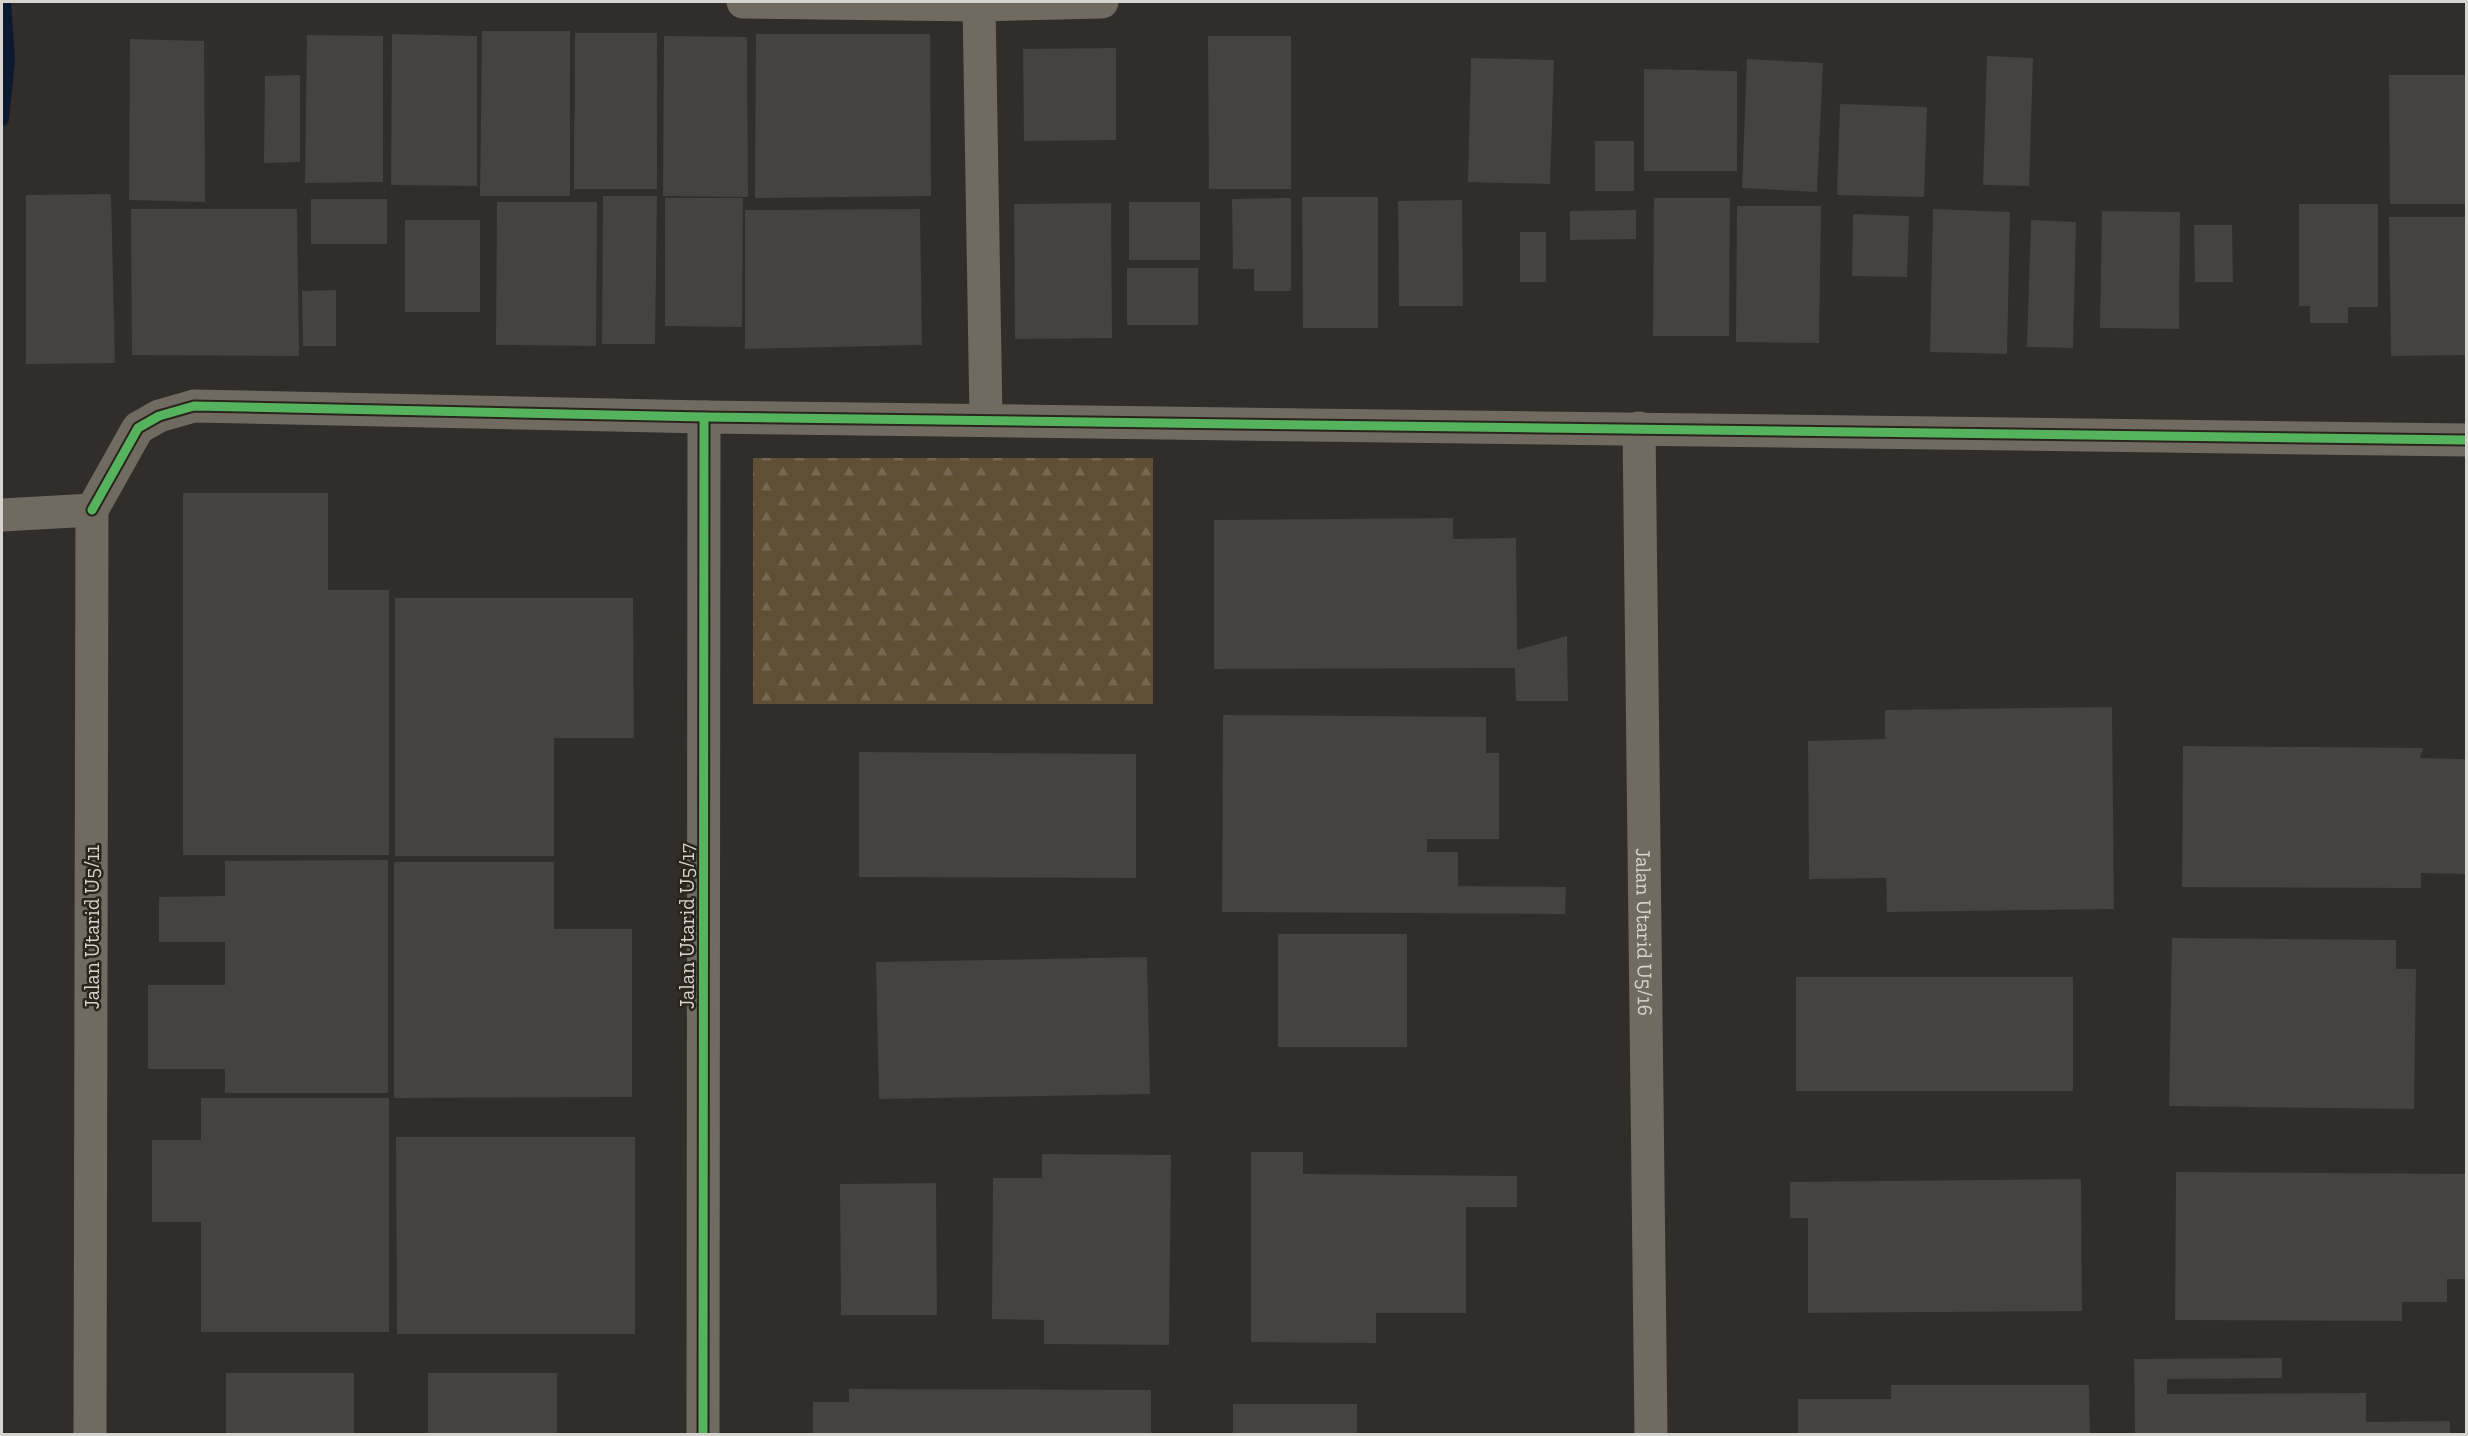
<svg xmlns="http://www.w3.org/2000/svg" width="2468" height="1436" font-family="'Zilla Slab',serif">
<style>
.forest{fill:url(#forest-firs)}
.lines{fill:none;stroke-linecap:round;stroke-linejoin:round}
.stream{stroke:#0d1931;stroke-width:14}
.building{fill:#45423f}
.minor{stroke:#716a60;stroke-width:33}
.cycleway-casing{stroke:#29251d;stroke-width:13}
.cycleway{stroke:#56b35d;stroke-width:9}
.labels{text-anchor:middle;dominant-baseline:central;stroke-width:5;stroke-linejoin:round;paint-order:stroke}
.street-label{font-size:21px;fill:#d7d4cf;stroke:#29251d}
</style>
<defs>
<pattern id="forest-firs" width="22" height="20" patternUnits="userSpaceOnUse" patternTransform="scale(1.5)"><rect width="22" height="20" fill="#5f4f34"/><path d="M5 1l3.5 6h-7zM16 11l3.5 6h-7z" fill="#756750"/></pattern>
</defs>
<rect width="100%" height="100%" fill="#302d2a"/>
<rect class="forest" x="753" y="458" width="400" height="246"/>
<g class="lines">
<polyline class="stream" points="2,119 8,60 4,2"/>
</g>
<g class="building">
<polygon points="482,31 570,31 570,196 480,196"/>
<polygon points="575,33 657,33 657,189 574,189"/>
<polygon points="392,34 477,36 477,186 391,185"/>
<polygon points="756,34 930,34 931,196 755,198"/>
<polygon points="307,35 383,36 383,182 305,183"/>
<polygon points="664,36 747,37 748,197 663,196"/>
<polygon points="1208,36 1291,36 1291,189 1209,189"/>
<polygon points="130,39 204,41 205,202 129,200"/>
<polygon points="1116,48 1116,140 1024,141 1023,49"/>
<polygon points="1987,56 2033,58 2029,186 1983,185"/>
<polygon points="1471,58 1554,60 1550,184 1468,182"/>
<polygon points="1747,59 1823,63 1817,192 1742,188"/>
<polygon points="1644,69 1737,71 1737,171 1644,171"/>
<polygon points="300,75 300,162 264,163 265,76"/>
<polygon points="2389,75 2466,75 2466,204 2390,204"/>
<polygon points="1840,104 1927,107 1924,197 1837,195"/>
<rect x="1595" y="141" width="39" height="50"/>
<polygon points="111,194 115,363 26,364 26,195"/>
<polygon points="603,196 657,196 655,344 602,344"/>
<polygon points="1302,197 1378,197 1378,328 1303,328"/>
<polygon points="665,198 743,198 742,327 665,326"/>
<polygon points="1291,198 1291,291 1254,291 1254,269 1233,269 1232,199"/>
<polygon points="1654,198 1730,198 1729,336 1653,336"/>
<rect x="311" y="199" width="76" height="45"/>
<polygon points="1462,200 1463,306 1399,306 1398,201"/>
<polygon points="497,202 597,202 596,346 496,345"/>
<rect x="1129" y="202" width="71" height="58"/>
<polygon points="1111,203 1112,338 1015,339 1014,204"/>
<polygon points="2299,204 2378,204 2378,307 2348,307 2348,323 2310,323 2310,306 2299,306"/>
<polygon points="1737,206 1821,206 1819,343 1736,342"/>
<polygon points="131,209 297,209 299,356 132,355"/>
<polygon points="920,209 922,345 745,349 745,210"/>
<polygon points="1933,209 2010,212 2007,354 1930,352"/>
<polygon points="1636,210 1636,239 1570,240 1570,211"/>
<polygon points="2102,211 2180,212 2179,329 2100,328"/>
<polygon points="1853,214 1909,216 1907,277 1852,276"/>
<polygon points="2389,217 2466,217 2466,355 2391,356"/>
<rect x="405" y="220" width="75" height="92"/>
<polygon points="2031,220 2076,222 2073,348 2027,347"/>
<polygon points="2194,225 2232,225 2233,282 2195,282"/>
<rect x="1520" y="232" width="26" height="50"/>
<rect x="1127" y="268" width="71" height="57"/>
<polygon points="336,290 336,346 303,346 302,291"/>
<polygon points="183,493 328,493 328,590 389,590 389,855 183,855"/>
<polygon points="1453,518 1453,539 1516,538 1517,650 1567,636 1568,701 1516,701 1515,668 1214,669 1214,520"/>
<polygon points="395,598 633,598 634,738 554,738 554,856 395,856"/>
<polygon points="2112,707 2114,909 1887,912 1886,878 1809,879 1808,741 1885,739 1885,710"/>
<polygon points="1223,715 1486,717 1486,753 1499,753 1499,839 1427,839 1427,852 1458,852 1458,886 1566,887 1565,914 1222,912"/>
<polygon points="2183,746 2423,748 2420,758 2466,759 2466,874 2421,873 2421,888 2182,887"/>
<polygon points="859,752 1136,754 1136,878 859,877"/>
<polygon points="388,860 388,1093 225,1093 225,1069 148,1069 148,985 225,985 225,942 159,942 159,897 225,896 225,861"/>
<polygon points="394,862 554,862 554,929 632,929 632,1097 394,1098"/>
<rect x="1278" y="934" width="129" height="113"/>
<polygon points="2172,938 2396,940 2396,969 2416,969 2414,1109 2169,1106"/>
<polygon points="1147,957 1150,1094 879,1099 876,962"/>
<rect x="1796" y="977" width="277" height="114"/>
<polygon points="201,1098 389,1098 389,1332 201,1332 201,1222 152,1222 152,1140 201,1140"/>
<polygon points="396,1137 635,1137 635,1334 397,1334"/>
<polygon points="1251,1152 1303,1152 1303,1174 1517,1176 1517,1207 1466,1207 1466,1313 1376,1313 1376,1343 1251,1342"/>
<polygon points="1042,1154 1171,1155 1169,1345 1044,1344 1044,1320 992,1319 993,1178 1042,1178"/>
<polygon points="2176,1172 2466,1174 2466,1279 2447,1279 2447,1302 2402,1302 2402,1321 2175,1320"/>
<polygon points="2081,1179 2082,1311 1808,1313 1808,1218 1790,1218 1790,1182"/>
<polygon points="936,1183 937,1315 841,1315 840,1184"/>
<polygon points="2282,1358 2282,1378 2167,1379 2167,1394 2366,1393 2366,1422 2450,1421 2450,1434 2135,1434 2134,1359"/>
<rect x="226" y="1373" width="128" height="61"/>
<rect x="428" y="1373" width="129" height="61"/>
<polygon points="1891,1385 2089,1385 2090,1434 1798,1434 1798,1399 1891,1399"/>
<polygon points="849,1389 1151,1390 1151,1434 813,1434 813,1402 849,1402"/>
<rect x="1233" y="1404" width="124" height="30"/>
</g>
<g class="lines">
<g class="minor">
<polyline points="743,2 979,5 1102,2"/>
<polyline points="979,5 986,419"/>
<path id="s1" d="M1639 428 1651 1434"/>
<polyline points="92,510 138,428 159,416 194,406 704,417 2466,440"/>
<polyline points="2,515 92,510 90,1434"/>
<polyline points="703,1434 704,417"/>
</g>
<defs>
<g id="cycleway">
<polyline points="92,510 138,428 159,416 194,406 704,417 2466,440"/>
<polyline points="703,1434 704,417"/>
</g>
</defs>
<use href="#cycleway" class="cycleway-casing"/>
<use href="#cycleway" class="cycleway"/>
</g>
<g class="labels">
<g class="street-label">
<text transform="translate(686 926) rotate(-90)">Jalan Utarid U5/17</text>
<text transform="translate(91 927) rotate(-90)">Jalan Utarid U5/11</text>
<text stroke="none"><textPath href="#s1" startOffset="504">Jalan Utarid U5/16</textPath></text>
</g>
</g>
<rect width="2468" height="1436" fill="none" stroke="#d7d4cf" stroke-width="6"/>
</svg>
